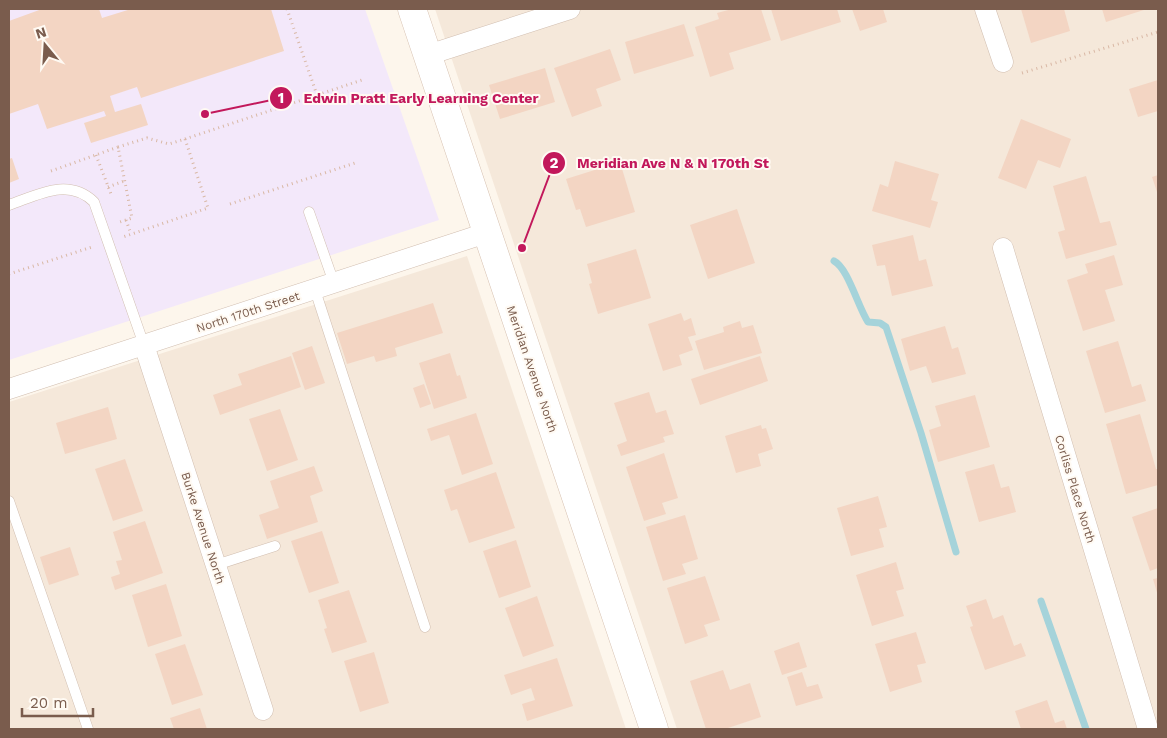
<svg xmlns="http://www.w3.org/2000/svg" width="1167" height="738" font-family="'Work Sans',sans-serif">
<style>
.residential{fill:#f5e8da}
.education{fill:#f3e8fa}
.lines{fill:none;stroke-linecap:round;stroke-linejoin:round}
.stream{stroke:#a5d3da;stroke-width:7}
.building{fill:#f3d5c3}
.lane-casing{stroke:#d1beb0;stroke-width:11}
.street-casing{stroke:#d1beb0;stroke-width:21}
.secondary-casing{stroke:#d6c0b0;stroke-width:29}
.path{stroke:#d9b8a5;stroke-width:3;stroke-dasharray:1 4;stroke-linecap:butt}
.lane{stroke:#fff;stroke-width:10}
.street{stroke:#fff;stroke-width:20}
.secondary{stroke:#fff;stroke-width:28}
.labels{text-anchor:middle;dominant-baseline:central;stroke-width:4;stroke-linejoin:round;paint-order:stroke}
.street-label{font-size:12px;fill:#7a5c4d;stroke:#fffaf3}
.leader{fill:none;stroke:#c2185b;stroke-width:2}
.callout-dot{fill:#c2185b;stroke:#fffaf3;stroke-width:2}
.mark-label{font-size:15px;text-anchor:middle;font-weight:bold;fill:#fff}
.callout-label{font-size:14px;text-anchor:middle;font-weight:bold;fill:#c2185b;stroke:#fffaf3;stroke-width:4;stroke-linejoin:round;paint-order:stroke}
</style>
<rect width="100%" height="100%" fill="#fdf6ec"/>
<g class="residential">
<polygon points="435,9 1158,9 1158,729 677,729"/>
<polygon points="467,256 626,729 9,729 9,402"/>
</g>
<polygon class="education" points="9,9 365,9 439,220 9,360"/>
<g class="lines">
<g class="stream">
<path d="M834 261C848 268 858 307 868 322L880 323 886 327 921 433 956 552"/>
<polyline points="1041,601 1086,729"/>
</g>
</g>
<g class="building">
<polygon points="42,9 99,9 102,18 131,9 271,9 284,51 141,98 137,87 110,96 115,112 141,104 148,125 91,143 84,123 106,116 104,111 47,129 38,104 9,114 9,21"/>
<polygon points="732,9 761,9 771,40 729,53 734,69 710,77 695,27 719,19 717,13"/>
<polygon points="771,9 837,9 841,22 781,41"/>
<polygon points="852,9 883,9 887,22 860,31"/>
<polygon points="1021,9 1064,9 1070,31 1031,43"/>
<polygon points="1102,9 1147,9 1106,22"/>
<polygon points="684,24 694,56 634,74 625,42"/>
<polygon points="610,49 621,80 596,89 602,106 572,117 554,68"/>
<polygon points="545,68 555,102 500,119 489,85"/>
<polygon points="1158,80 1158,111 1138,117 1129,89"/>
<polygon points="1021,119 1071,139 1060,168 1038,160 1026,189 998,178"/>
<polygon points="12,158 19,179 9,183 9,159"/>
<polygon points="895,161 939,174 931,200 938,202 930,228 872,211 880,184 888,187"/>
<polygon points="620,162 635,212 586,227 580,209 576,210 566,179"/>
<polygon points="1158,175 1158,195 1152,177"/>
<polygon points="1086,176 1100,223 1110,221 1117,245 1066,259 1058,232 1065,230 1053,186"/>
<polygon points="737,209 755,263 708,279 690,225"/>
<polygon points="913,235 919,261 926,259 933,286 892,296 885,265 877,266 872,245"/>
<polygon points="636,249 651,298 598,314 589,284 592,283 587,264"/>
<polygon points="1114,255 1123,285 1105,290 1115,321 1083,331 1067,280 1088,273 1085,264"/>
<polygon points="433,303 443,333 395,348 397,356 376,362 374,356 347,364 337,333"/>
<polygon points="681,313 684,321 691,318 696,335 688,337 693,350 679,355 682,365 663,371 648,324"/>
<polygon points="740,321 742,328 753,325 762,353 704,370 695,341 724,332 723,327"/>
<polygon points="945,326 952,349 958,347 966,374 932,383 926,366 910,371 901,339"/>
<polygon points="1118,341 1132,387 1141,384 1146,401 1105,413 1086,351"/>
<polygon points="312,346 325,383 305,390 292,353"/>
<polygon points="450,353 457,376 460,375 467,398 434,409 419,363"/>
<polygon points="291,356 301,387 220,415 213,395 242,385 238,374"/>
<polygon points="760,356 768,381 700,405 691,379"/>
<polygon points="424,384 431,404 420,408 413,388"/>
<polygon points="649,392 656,413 666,410 674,434 663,437 665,442 621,456 617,445 627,441 614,403"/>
<polygon points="975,395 990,447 938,462 929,430 941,426 935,406"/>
<polygon points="108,407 117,439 65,454 56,423"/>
<polygon points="280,409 298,460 267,471 249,419"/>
<polygon points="476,413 493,464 462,475 449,435 431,441 427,429"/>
<polygon points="1140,414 1156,469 1158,469 1158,485 1126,494 1106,424"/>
<polygon points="761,425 762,429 766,428 773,449 758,454 761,466 736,473 725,436"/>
<polygon points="664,453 678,498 662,503 666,514 644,521 626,467"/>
<polygon points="125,459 143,511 113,521 95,469"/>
<polygon points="994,464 1001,488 1009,486 1016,512 979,522 965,472"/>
<polygon points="314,466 323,491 310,496 318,522 267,539 259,515 279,508 270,481"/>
<polygon points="496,472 515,528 469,543 457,509 451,511 444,490"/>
<polygon points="878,496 887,527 879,529 884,547 851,556 837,508"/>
<polygon points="1158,508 1158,568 1150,571 1132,517"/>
<polygon points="685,515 698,559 682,564 686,574 663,581 646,527"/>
<polygon points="145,521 163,573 115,590 111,577 120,574 116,561 122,560 113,532"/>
<polygon points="322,531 339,583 309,593 291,541"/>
<polygon points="516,540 531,587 499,598 483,551"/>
<polygon points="70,547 79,575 49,585 40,557"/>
<polygon points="896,562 904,589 896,591 904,616 872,626 856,575"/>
<polygon points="705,576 720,620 704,625 708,636 685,644 667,588"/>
<polygon points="1158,578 1158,596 1153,579"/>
<polygon points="166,584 182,636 148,647 132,595"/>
<polygon points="349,590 367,642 332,653 324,629 327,628 318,600"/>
<polygon points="537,596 554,646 523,657 505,608"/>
<polygon points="986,599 993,619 1003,615 1014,646 1021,643 1026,656 985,670 970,627 973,626 966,606"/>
<polygon points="916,632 926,663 917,665 922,682 890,692 875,644"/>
<polygon points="799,642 807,667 782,675 774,651"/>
<polygon points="185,644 203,695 172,705 155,654"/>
<polygon points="374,652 389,703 360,712 344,661"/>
<polygon points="557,658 573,706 527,721 522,704 535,700 531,688 511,695 504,675"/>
<polygon points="723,670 730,690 750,683 761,717 725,729 706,729 690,681"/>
<polygon points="802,672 807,687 818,684 823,698 796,706 787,677"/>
<polygon points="1047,700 1055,723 1064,720 1067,729 1021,729 1015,711"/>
<polygon points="200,708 207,729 174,729 170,718"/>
</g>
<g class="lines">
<defs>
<g id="lane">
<path d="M9 205C38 195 68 177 94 202L144 345"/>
<polyline points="309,212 334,283"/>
<polyline points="315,290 425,627"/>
<polyline points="9,501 88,729"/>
<polyline points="216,565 275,546"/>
</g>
<g id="street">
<polyline points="985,9 1003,62"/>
<polyline points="428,55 570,9"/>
<polyline points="1003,248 1148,729"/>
<polyline points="144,345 263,710"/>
<polyline points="9,389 486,233"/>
</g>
<polyline id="secondary" points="412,9 654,729"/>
</defs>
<use href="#lane" class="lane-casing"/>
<use href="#street" class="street-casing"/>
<use href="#secondary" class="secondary-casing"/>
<g class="path">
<polyline points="287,9 317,95"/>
<polyline points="1022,73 1158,32"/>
<polyline points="185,139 365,79"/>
<polyline points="118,147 147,138 169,144 185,139 208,208 123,237"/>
<polyline points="96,155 111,194"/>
<polyline points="51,171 118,147 132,218 120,222 120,219"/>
<polyline points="108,187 124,181"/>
<polyline points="230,204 358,162"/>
<polyline points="126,220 131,234"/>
<polyline points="9,274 92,247"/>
</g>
<use href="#lane" class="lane"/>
<use href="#street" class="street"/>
<use href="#secondary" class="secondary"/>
</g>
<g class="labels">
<g class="street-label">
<text transform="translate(248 312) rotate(-18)">North 170th Street</text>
<text transform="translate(532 369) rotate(71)">Meridian Avenue North</text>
<text transform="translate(1075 489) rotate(73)">Corliss Place North</text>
<text transform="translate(203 528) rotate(72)">Burke Avenue North</text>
</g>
</g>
<path class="leader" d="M205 114L281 98M522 248L554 163"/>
<g class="callout-dot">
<circle cx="205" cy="114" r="5"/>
<circle cx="522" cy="248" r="5"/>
<circle cx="281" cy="98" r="12"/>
<circle cx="554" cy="163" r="12"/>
</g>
<g class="mark-label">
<text x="281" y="103">1</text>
<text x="554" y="168">2</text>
</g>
<g class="callout-label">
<text x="421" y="103">Edwin Pratt Early Learning Center</text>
<text x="673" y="168">Meridian Ave N &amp; N 170th St</text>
</g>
<rect width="1167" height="738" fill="none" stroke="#7a5c4d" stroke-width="20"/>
<g transform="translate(45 45) rotate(342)" stroke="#fffaf3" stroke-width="4" paint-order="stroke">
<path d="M0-4L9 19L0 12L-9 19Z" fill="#7a5c4d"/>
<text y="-8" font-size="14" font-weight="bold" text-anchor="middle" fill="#7a5c4d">N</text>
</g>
<path d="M22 708v8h71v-8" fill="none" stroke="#7a5c4d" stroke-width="2.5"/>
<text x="30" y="708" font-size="15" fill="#7a5c4d" stroke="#fffaf3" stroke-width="4" paint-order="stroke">20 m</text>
</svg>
